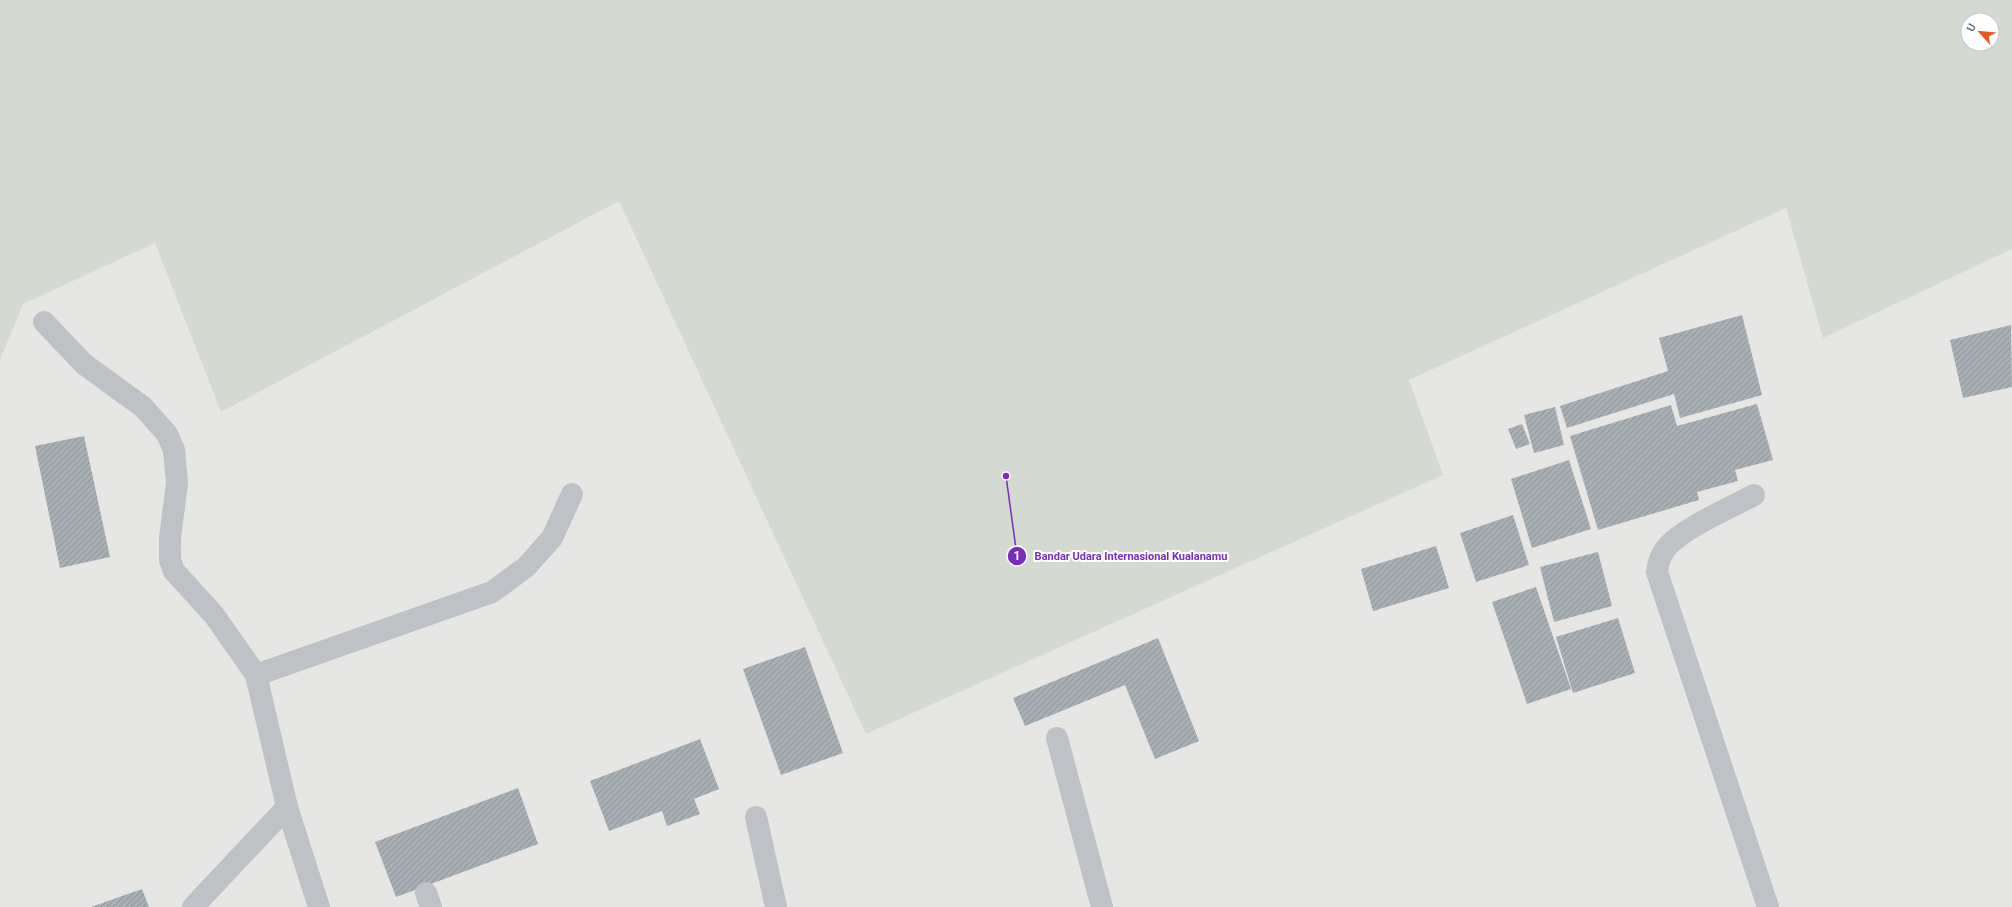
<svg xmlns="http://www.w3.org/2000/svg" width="2012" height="907" font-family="Roboto,sans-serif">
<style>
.built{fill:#e6e7e5;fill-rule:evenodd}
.grass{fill:#d4dad1;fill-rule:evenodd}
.building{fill:url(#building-hatch)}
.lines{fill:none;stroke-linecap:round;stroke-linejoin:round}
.minor{stroke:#bec2c6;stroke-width:22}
.leader{fill:none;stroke:#7b2cbf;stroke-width:1.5}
.callout-dot{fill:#7b2cbf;stroke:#fff;stroke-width:1.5}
.mark-label{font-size:12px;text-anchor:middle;font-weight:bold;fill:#fff}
.callout-label{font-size:11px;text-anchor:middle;font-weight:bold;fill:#7b2cbf;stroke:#fff;stroke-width:4;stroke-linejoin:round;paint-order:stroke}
</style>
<defs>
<pattern id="building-hatch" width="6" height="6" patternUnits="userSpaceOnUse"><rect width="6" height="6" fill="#a7afb5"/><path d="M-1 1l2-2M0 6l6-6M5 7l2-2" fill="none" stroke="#8c9399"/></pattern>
</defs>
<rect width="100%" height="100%" fill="#f5f5f1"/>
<path class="built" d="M0 0H2012V907H0ZM1968 20H1992V44H1968Z"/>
<path class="grass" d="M0 0H2012V249L1823 338 1786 208 1409 380 1443 475 866 734 619 201 221 412 155 243 23 304 0 360ZM1968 20H1992V44H1968Z"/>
<g class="building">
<polygon points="1742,315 1762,395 1680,418 1674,394 1567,428 1560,406 1668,371 1659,338"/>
<polygon points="2011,325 2012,387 1963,398 1950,340"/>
<polygon points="1757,404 1773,460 1735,470 1738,481 1697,492 1699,500 1598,530 1570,436 1671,405 1677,426"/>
<polygon points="1555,407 1564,445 1534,453 1524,415"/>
<polygon points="1522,424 1530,444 1516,449 1508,429"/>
<polygon points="84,436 110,557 60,568 35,446"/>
<polygon points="1569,460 1591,529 1532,548 1511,479"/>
<polygon points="1513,515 1529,565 1476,582 1460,533"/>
<polygon points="1436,546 1449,588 1373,611 1361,569"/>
<polygon points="1598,552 1612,606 1554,622 1540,567"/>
<polygon points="1536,587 1571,689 1527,704 1492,602"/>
<polygon points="1618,618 1635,673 1573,693 1556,637"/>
<polygon points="1158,638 1199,741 1155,759 1125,685 1025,726 1013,698"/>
<polygon points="805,647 843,753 781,775 743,669"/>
<polygon points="700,739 719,789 694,799 700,814 667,826 662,811 609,831 590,781"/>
<polygon points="518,788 538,844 396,897 375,842"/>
<polygon points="142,889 149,907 91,907"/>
</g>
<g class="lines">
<g class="minor">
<polyline points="44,322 84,364 143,407 167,434 174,450 177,483 170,538 170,560 174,571 214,615 256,675 287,807 319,907"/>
<path d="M1754 495C1732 507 1683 528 1667 547 1661 554 1658 563 1657 572L1768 907"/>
<polyline points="256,675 492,592 526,567 552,538 572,494"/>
<polyline points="1057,738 1102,907"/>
<polyline points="756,817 776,907"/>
<polyline points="426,893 431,907"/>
<polyline points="193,907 287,807"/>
</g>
</g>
<path class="leader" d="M1006 476L1017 556"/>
<g class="callout-dot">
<circle cx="1006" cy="476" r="4"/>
<circle cx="1017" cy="556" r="10"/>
</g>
<g class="mark-label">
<text x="1017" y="560">1</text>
</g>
<g class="callout-label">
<text x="1131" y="560">Bandar Udara Internasional Kualanamu</text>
</g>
<g transform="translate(1980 32) rotate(297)"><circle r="19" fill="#ffffff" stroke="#c1c7cd"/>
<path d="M0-3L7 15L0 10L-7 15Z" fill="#e75820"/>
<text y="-6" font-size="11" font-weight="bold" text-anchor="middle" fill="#647483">U</text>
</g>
</svg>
